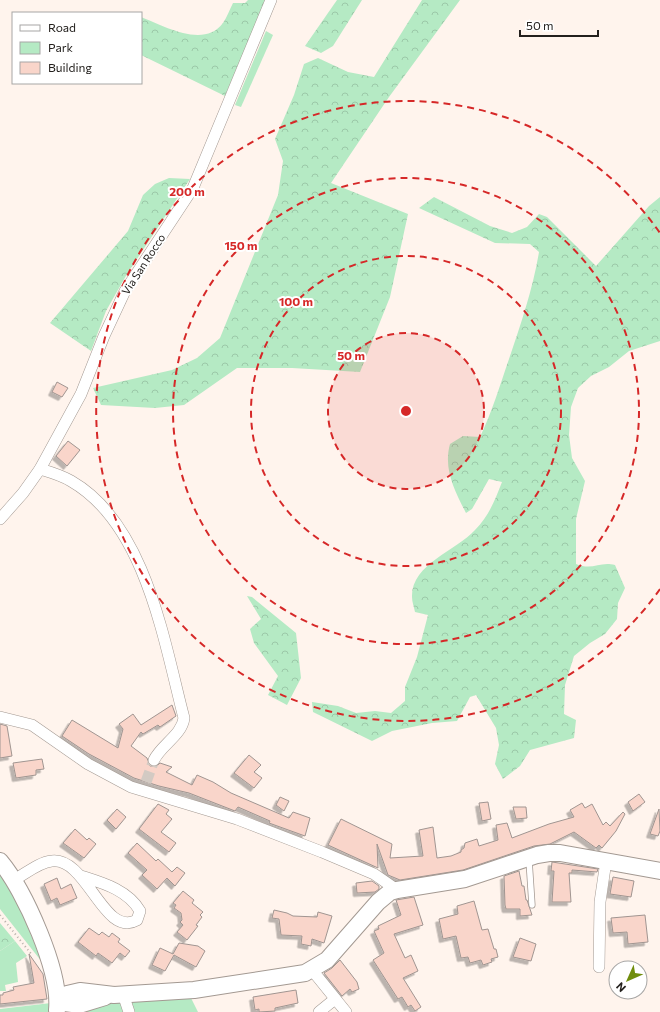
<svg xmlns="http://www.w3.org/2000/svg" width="660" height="1012" font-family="Commissioner,sans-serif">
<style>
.green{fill:#b5eac4}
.forest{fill:url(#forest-crowns)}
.building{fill:#f9d5ca;stroke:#a09591;filter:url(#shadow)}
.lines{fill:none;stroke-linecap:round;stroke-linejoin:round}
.street-tunnel{stroke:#d3cac3;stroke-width:11;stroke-dasharray:11 5.5;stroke-linecap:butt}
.lane-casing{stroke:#a39992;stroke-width:7}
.street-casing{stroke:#a39992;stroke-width:12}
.secondary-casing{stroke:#a39992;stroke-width:18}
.path{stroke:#bab2ac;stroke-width:2;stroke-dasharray:1 3;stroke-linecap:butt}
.lane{stroke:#fff;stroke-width:5.5}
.street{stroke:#fff;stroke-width:11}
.secondary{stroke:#fff;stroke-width:16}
.ring{fill:none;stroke:#d62828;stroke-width:2;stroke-dasharray:7 5}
.labels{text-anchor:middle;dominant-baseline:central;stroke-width:4;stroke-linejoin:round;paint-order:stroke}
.street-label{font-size:11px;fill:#23201d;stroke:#fff}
.centre{fill:#d62828;stroke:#fff;stroke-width:2}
.ring-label{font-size:12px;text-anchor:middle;font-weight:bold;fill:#d62828;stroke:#fff;stroke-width:4;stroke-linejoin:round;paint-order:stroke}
</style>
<defs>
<pattern id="forest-crowns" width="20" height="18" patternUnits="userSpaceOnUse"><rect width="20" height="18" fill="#b5eac4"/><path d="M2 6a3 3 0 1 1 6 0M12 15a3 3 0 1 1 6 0" fill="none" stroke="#9bc8a8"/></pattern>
<filter id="shadow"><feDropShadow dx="-3.5" dy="3.5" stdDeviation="0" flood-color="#0004"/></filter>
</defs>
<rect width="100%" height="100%" fill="#fff4ed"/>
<g class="green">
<polygon points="266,31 273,35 241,107 235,105"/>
<polygon points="0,874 17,900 42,962 0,909"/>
<polygon points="15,941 27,956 16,963 18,982 5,985 6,991 0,991 0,951"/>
<polygon points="190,996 198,1012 84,1012 103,1003"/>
<polygon points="51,1003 50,1012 0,1012 0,1009"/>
</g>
<g class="forest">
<path d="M248 0H266L225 96 141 55V17C164 26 204 49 223 23 227 17 230 9 233 3H245Z"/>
<polygon points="337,0 362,0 333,46 321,53 305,46"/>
<polygon points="422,0 460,0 389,97 331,183 408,214 390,297 360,372 292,368 237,368 184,405 155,408 101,405 93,388 172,370 197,358 220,338 278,195 283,161 275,139 294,95 304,64 318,58 348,72 374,77"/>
<polygon points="169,178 190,179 127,274 106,311 91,351 50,323 128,231 143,195 155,184"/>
<path d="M434 197 490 226 512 233 527 227 539 214 547 217 596 266 649 206 660 197V341L629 351 609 367 591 376 578 388 571 407 569 435 572 458 585 481 576 519V564C593 571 599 561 615 565L625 588 618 603 617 619 605 634 590 643 574 656 565 685 564 714 576 720 574 738 530 750 520 766 503 779 495 764 499 745 496 728 476 695 470 697 457 721 432 723 392 731 372 741 313 712 312 702 338 706 356 713 375 711 391 713 405 701V687L417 657 428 615 415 612C414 607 412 602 412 597 411 564 456 551 475 530 489 516 495 500 502 482L489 479 472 509 466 513C455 491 443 469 450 444L463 436 480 437C492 412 500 385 509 359 521 324 533 288 539 252L530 244 495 243 419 208Z"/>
<polygon points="247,596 252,597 296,633 301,678 287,705 268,695 278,676 254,643 250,629 261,619"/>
<polygon points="0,923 15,941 0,951"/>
</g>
<g class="building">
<polygon points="57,382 68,388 62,397 52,392"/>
<polygon points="68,441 80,450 67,466 56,456"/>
<polygon points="172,705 176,716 160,727 158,725 143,734 141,732 131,746 147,758 150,766 157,766 160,763 172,767 166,772 192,785 197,775 213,782 231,793 289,818 293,812 310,818 305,836 269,823 270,821 238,807 235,811 189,793 159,786 134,778 89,754 62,736 72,720 118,748 123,729 119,724 133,714 141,725"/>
<polygon points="0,724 7,726 12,756 0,758"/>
<polygon points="249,755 261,765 254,772 262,778 254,788 234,773"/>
<polygon points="42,759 44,769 36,770 36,775 16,778 13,763"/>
<polygon points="639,794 645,802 633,811 628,802"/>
<polygon points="280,797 289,801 284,811 276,805"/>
<polygon points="488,802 491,819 482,821 479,803"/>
<polygon points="582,803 585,808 592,804 603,825 606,822 610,826 623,812 625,814 616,831 602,848 599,845 596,848 574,832 550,844 534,846 463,870 400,880 388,875 377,844 378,868 328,845 341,819 392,844 390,858 423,856 419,830 433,827 437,858 451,856 461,852 461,850 464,848 465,843 477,839 479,846 498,840 496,825 507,823 512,838 549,824 574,817 570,810"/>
<polygon points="158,804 169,810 166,814 172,819 161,832 176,843 169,852 139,829"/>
<polygon points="513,807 526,807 527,818 516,819"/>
<polygon points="117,809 126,817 116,829 107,820"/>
<polygon points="659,809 660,831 658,836 650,834"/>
<polygon points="75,829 87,840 89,838 96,844 84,858 63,843"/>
<polygon points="137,843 156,861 158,859 172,872 177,867 185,873 175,886 167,878 157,889 142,875 147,870 128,853"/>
<polygon points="552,862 598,869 597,872 572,870 572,873 569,873 571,902 552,902 554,871 551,871"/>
<polygon points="519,871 522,886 524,886 526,900 527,900 532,915 520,916 520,909 506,909 505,905 504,876"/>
<polygon points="613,877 634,881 631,897 610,894"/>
<polygon points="57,878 61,889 71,884 77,898 60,905 57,898 51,901 44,884"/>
<polygon points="372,881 379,886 379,889 375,892 357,893 356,883"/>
<polygon points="183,891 194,900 192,903 203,912 200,915 202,917 196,925 198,926 187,940 177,932 183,925 180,922 182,920 181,913 174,908 176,905 173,903"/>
<polygon points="414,897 423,925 394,934 405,958 411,955 418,971 403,978 421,1007 415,1011 411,1005 408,1007 402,997 398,999 373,960 384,953 374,931 379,929 378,926 401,915 396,900"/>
<polygon points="474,901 482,930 488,929 494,949 496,949 498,957 491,959 492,962 483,965 481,960 470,963 468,957 461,958 456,936 443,939 439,919 458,914 457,906"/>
<polygon points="274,910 287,913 293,916 317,917 318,912 332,916 324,943 312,939 311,946 301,944 302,936 281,935 279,919 272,918"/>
<polygon points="645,915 648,942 628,944 627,932 613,933 611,918"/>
<polygon points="89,928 99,935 102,932 109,937 112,933 120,939 118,942 130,951 125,957 120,953 112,963 98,953 96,956 78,942"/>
<polygon points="520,938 536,944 531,961 513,957"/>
<polygon points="179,943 198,946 205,951 196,967 174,955 165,971 152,965 160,948 173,954"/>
<polygon points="29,954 43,974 47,999 0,1004 0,995 3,995 3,993 14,990 13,987 34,983"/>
<polygon points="340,960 357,982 359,989 352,992 350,989 342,996 324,973 332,968"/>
<polygon points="296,990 298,1003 275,1008 275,1011 259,1012 259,1009 255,1010 253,997"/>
</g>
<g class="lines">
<polyline class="street-tunnel" points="146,782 154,760"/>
<defs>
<polyline id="lane" points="529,860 532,905"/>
<g id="street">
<path d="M40 469C50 472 61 475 71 481 146 524 164 642 184 718 182 735 161 745 154 760"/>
<polyline points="0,519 23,493 40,469 81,394 104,336 125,291 193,188 271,0"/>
<polyline points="0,717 32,725 88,764 131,787 237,819 322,852 374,874 397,890"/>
<path d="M14 880C25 874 39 862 52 861 87 857 104 939 137 920L140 911C128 890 103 883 81 876"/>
<polyline points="599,967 600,902 606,861"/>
<polyline points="312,970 346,1012"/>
<polyline points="123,994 129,1012"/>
<polyline points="319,1012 335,999"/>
</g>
<g id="secondary">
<path d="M0 861C25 891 61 972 57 1010"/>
<polyline points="58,1002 67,994 80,991 114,995 194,990 305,973 327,960 378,902 390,892 397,890 465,879 537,855 549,853 560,853 660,871"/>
<polyline points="58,1002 79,1005 105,997"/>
</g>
</defs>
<use href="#lane" class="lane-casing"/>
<use href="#street" class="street-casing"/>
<use href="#secondary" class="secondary-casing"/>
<polyline class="path" points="0,915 32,955"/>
<use href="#lane" class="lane"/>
<use href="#street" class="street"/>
<use href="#secondary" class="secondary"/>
</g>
<circle cx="406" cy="411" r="78" fill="#d62828" fill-opacity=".12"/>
<g class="ring">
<circle cx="406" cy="411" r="78"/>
<circle cx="406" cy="411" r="155"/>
<circle cx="406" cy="411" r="233"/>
<path d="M660 589A310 310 0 1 1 660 233"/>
</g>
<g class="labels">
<g class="street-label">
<text transform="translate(143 264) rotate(-57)">Via San Rocco</text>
</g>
</g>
<circle cx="406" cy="411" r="6" class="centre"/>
<g class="ring-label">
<text x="187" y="196">200 m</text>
<text x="241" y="250">150 m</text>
<text x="296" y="306">100 m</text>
<text x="351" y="360">50 m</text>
</g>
<rect x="12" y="12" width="130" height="72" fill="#ffffff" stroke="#a7a6a5"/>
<rect x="20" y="25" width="20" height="6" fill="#ffffff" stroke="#a7a6a5"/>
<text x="48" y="32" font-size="12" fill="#23201d">Road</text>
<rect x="20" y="42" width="20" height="12" fill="#b5eac4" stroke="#a7a6a5"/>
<text x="48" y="52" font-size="12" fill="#23201d">Park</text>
<rect x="20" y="62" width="20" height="12" fill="#f9d5ca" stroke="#a7a6a5"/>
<text x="48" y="72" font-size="12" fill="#23201d">Building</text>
<g transform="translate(628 980) rotate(225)"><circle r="19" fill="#ffffff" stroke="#a7a6a5"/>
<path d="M0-3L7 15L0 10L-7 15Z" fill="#708d0d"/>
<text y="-6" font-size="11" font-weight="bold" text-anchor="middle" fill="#23201d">N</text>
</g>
<path d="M520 30v6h78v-6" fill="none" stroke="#23201d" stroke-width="2"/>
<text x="526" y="30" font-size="12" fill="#23201d" stroke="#ffffff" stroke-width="3" paint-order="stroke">50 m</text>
</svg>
